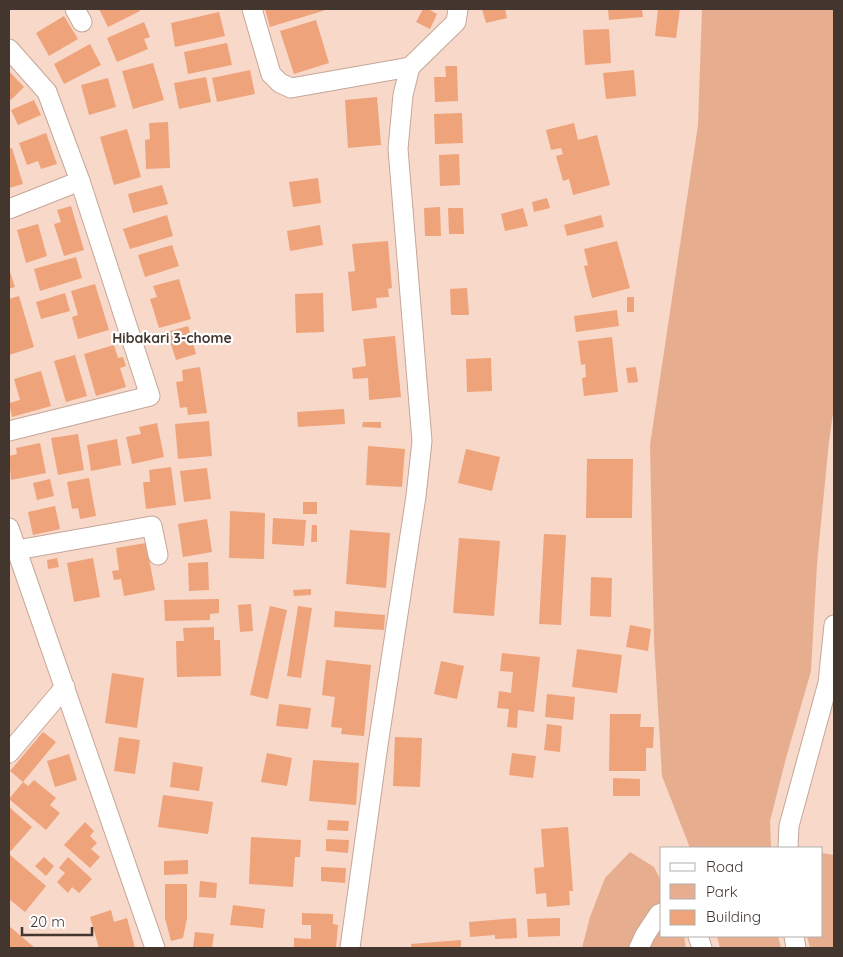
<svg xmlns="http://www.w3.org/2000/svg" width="843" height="957" font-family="Quicksand,sans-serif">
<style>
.green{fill:#e6ad8f}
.building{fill:#eea37b}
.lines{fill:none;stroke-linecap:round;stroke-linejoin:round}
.minor-casing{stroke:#c5a797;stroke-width:21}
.minor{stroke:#fff;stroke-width:19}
.labels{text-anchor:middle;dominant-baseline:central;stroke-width:4.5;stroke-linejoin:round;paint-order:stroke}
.neighbourhood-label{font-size:14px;font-weight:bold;fill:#42362f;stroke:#fff}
</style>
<rect width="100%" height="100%" fill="#f8d8c8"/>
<g class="green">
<polygon points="702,9 834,9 834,407 829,441 817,564 811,671 786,758 770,821 771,848 690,848 662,776 654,641 650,445 698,125"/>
<polygon points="630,852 654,867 662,883 662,936 684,936 686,948 582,948 590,917 605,878"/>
<polygon points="822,853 834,855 834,948 810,948 807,936 822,936"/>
<polygon points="717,936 778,936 781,948 720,948"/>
</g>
<g class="building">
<polygon points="99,9 139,9 140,11 108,27"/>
<polygon points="265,9 329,9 270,27"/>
<polygon points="423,9 428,9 437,14 430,29 416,22"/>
<polygon points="482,9 505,9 507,18 486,23"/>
<polygon points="608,9 642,9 643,17 609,20"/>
<polygon points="658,9 680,9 676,38 655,36"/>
<polygon points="219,12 225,36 175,47 171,23"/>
<polygon points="64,16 78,39 49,56 36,33"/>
<polygon points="316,20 329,63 294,74 280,31"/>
<polygon points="144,22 150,37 144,39 148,49 117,62 107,38"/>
<polygon points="609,29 611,63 585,65 583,30"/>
<polygon points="227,43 232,65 188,74 184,52"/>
<polygon points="90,44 101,65 64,84 54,64"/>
<polygon points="153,63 164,100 133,109 122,71"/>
<polygon points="445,66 457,66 458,101 435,102 434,77 446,77"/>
<polygon points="250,70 255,94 217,102 212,78"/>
<polygon points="634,70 636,96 606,99 603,73"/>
<polygon points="9,71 24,87 11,100 9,98"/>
<polygon points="206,77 211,102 179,109 174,83"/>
<polygon points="108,78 116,107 89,115 81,85"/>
<polygon points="377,97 381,145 348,148 345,100"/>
<polygon points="34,100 41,115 18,125 11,110"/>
<polygon points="462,113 463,143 435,144 434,114"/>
<polygon points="168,122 170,168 146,169 145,140 150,139 149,123"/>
<polygon points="574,123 578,140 597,135 610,185 573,195 569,179 563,181 556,156 563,154 561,148 551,150 546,130"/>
<polygon points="127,129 141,177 114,185 100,137"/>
<polygon points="46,133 57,164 41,169 38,161 27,165 19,143"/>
<polygon points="12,148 23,184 9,188 9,149"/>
<polygon points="459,154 460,185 440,186 439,155"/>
<polygon points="318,178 321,203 293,207 289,182"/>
<polygon points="162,185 168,204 133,213 128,194"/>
<polygon points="547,198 550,208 534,212 532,202"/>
<polygon points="71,206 84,250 64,256 54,224 61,222 57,210"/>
<polygon points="440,207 441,236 425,236 424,208"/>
<polygon points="448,208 463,208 464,234 449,234"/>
<polygon points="523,208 528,226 505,231 501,214"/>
<polygon points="167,215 173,236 130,249 123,229"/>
<polygon points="601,215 604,227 567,236 564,225"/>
<polygon points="38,224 47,256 26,263 17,230"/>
<polygon points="320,225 323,245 290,251 287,231"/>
<polygon points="388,241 392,288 388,289 389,297 376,298 377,308 352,311 348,272 355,271 352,244"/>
<polygon points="617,241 630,288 592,298 584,266 588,265 584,249"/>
<polygon points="172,245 179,266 145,277 138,255"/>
<polygon points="76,257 82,278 40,291 34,269"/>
<polygon points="9,269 15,287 9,289"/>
<polygon points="179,279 191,319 159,328 150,299 157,297 153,286"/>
<polygon points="95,284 109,330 78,339 72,317 78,315 71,291"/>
<polygon points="467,288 469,315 451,315 450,289"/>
<polygon points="65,293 70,311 41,319 36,302"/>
<polygon points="323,293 324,332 296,333 295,294"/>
<polygon points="19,296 34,347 9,355 9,299"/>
<rect x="627" y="297" width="7" height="15"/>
<polygon points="617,310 619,326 576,332 574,316"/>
<polygon points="188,326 196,354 176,360 167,332"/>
<polygon points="395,336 401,397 369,400 368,378 353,379 352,368 366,366 363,339"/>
<polygon points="612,337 618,392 584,396 582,378 586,377 585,364 581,365 578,341"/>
<polygon points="114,345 118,358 123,357 126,366 120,368 126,387 96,396 84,354"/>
<polygon points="75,355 87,396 66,402 54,361"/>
<polygon points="491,358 492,391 467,392 466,359"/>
<polygon points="200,367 207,413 188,415 187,407 180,408 176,382 183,381 182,370"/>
<polygon points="636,367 638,382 628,383 626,368"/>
<polygon points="41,371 51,406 12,417 9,403 20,400 14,379"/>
<polygon points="344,409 345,424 298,427 297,412"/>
<polygon points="209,421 212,456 178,459 175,424"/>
<polygon points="363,422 381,422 381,428 362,427"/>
<polygon points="157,423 164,457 132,464 126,437 141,434 139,427"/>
<polygon points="78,434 84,470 58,475 51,438"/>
<polygon points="117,439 121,465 91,471 87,445"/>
<polygon points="40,443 46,473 11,480 9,456 17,454 16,448"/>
<polygon points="368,446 405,449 402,487 366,485"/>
<polygon points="466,449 500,457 492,491 458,483"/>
<polygon points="587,459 633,459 632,518 586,518"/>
<polygon points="171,467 176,505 146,509 143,482 150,482 149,470"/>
<polygon points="207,468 211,499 184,502 180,471"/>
<polygon points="89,478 96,516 80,519 78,508 72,509 67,482"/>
<polygon points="50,479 54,496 37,500 33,483"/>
<rect x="303" y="502" width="14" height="12"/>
<polygon points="55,506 60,529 33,535 28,512"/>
<polygon points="230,511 265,513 264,559 229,558"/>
<polygon points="273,518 306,520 304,546 272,544"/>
<polygon points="207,519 212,552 183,557 178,524"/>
<polygon points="312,525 317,525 317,542 311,542"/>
<polygon points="350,530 390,533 386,588 346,584"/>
<polygon points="544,534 566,535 561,625 539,624"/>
<polygon points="459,538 500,541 494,616 453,613"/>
<polygon points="146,543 155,590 124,596 121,579 114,580 112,571 119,570 116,548"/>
<polygon points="57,558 59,567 48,569 47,560"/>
<polygon points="93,558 100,597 74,602 67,563"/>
<polygon points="208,562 209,590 189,591 188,563"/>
<polygon points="591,577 612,578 611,617 590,616"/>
<polygon points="311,589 311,595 294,596 293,590"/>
<polygon points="219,599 219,613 210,614 210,620 165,621 164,600"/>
<polygon points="251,604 253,631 240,632 238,605"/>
<polygon points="270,606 287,610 268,699 250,695"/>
<polygon points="298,606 312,608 301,678 287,676"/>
<polygon points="335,611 385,615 384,630 334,627"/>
<polygon points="630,625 651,629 648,651 626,647"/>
<polygon points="214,627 214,640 220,640 221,676 177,677 176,641 184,641 183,628"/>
<polygon points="577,649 622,655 617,693 572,687"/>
<polygon points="502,653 540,657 534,712 518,710 517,728 507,727 509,709 497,708 499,691 511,693 513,672 500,671"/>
<polygon points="326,660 371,665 364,736 341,734 342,728 331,727 335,697 322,695"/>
<polygon points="441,661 464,666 457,699 434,694"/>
<polygon points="112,673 144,678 137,728 105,723"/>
<polygon points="547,694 575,697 573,720 545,717"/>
<polygon points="279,704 311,708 308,729 276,726"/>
<polygon points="610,714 641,714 640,727 654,727 653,748 646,748 646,771 609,771"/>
<polygon points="547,724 562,726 560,752 544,750"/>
<polygon points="43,732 56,742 23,782 28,786 34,780 56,798 50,805 60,813 46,830 9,799 23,782 10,771"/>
<polygon points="119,737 140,740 135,774 114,771"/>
<polygon points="395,737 422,738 420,787 393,786"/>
<polygon points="267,753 292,758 287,786 261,782"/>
<polygon points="512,753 536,756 533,778 509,775"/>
<polygon points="69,754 77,780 55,787 47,761"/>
<polygon points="313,760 359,763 356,805 309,801"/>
<polygon points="173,762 203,767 199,791 170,787"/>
<polygon points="613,778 640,779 640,796 613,796"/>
<polygon points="163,795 213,802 208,834 158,827"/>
<polygon points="9,807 32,827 11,851 9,849"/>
<polygon points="328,820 349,821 348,831 327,830"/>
<polygon points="85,822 94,831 90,836 97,843 91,849 100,857 90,868 64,845"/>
<polygon points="568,827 573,891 569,891 570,905 547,907 546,893 536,894 534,868 544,867 541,829"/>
<polygon points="251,837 301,840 300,857 295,857 293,887 249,884"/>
<polygon points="326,839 349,840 348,853 326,851"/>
<polygon points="9,854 46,886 25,912 9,899"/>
<polygon points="44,857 54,866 46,876 35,866"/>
<polygon points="68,857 92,879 79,893 72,887 68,893 57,882 65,873 59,868"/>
<polygon points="188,860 188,874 164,875 164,861"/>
<polygon points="321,867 346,868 345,883 321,881"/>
<polygon points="200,881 217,883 216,898 199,897"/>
<polygon points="165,884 187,884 187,918 183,938 171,941 165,918"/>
<polygon points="233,905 265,909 263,928 230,925"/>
<polygon points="111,910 114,922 127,918 135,948 99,948 90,917"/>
<polygon points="302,913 333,914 333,924 338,925 336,948 294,948 294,938 311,939 311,925 302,925"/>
<polygon points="516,918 517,938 495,939 495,935 470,937 469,922"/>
<polygon points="560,918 560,936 528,937 527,919"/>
<polygon points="9,926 35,948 9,948"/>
<polygon points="195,932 214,934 212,948 193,948"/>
<polygon points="461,940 461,948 411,948 411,944"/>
</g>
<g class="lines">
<defs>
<g id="minor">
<polyline points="75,9 82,22"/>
<polyline points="252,9 271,74 280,83 291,88 410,67"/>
<polyline points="9,49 47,92 80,181 150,396 9,431"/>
<polyline points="9,209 80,181"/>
<polyline points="9,528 155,948"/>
<polyline points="17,550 152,526 158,555"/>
<polyline points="9,753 65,687"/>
<polyline points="788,848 789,826 828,683 834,625"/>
<polyline points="698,936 702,948"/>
<polyline points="794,936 796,948"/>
<polyline points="350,948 378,745 416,496 422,441 398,149 403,95 410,67 456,22 458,9"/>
<polyline points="639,948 645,935 659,914 662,913"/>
</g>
</defs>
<use href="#minor" class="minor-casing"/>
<use href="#minor" class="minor"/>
</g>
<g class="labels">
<g class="neighbourhood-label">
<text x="172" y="338">Hibakari 3-chome</text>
</g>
</g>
<rect width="843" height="957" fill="none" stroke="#42362f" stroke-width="20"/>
<rect x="660" y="847" width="162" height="90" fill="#ffffff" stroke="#b3afac"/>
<rect x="670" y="863" width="25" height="8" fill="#ffffff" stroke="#b3afac"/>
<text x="706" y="872" font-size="15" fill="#42362f">Road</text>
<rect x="670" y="884" width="25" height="15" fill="#e6ad8f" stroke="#b3afac"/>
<text x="706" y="897" font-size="15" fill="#42362f">Park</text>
<rect x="670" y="910" width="25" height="15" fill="#eea37b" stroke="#b3afac"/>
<text x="706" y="922" font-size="15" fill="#42362f">Building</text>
<path d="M22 927v8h70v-8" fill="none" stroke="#42362f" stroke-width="2.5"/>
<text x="30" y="927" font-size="15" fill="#42362f" stroke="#ffffff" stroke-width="4" paint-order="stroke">20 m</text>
</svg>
